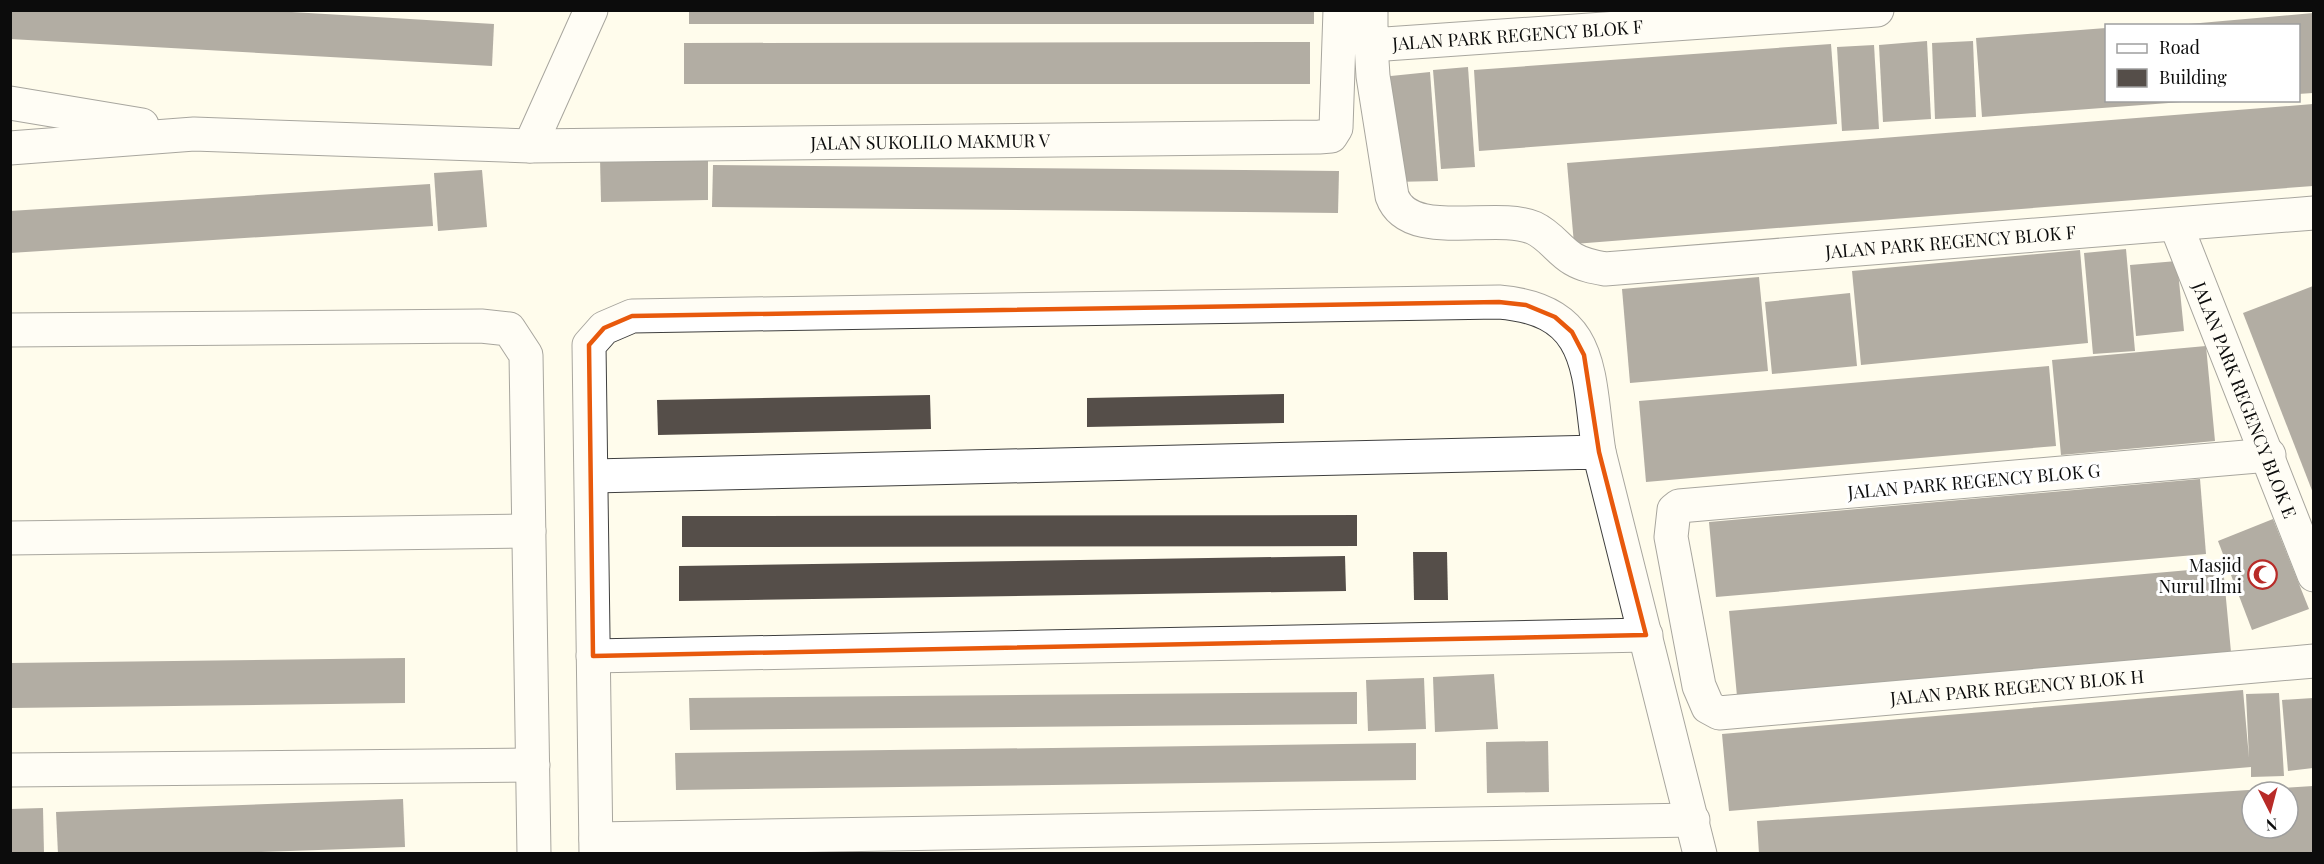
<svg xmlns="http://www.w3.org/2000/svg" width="2324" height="864" font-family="'Playfair Display',serif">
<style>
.building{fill:#554e49;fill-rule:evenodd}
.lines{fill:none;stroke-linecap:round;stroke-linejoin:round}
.minor-casing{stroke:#3f3f3f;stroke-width:35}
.minor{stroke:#fff;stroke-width:33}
.marked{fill:none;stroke:#e8590c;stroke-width:4.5;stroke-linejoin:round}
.labels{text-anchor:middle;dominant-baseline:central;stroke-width:6;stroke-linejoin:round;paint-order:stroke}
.street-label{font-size:18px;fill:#0c0c0c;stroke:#fff}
.poi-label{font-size:18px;fill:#0c0c0c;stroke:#fff;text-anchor:end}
</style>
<rect width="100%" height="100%" fill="#fffcec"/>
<g class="building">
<polygon points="10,10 258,10 494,24 492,66 10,39"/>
<rect x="689" y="10" width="625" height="14"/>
<polygon points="2313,13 2313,93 2298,94 2298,26 2166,26"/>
<polygon points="2106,28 2106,100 2182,102 1982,117 1976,38"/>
<polygon points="1927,41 1931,119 1883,122 1879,45"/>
<polygon points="1973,41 1976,117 1935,119 1932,43"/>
<polygon points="1310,42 1310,84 684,84 684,43"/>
<polygon points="1831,44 1837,124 1479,151 1474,70"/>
<polygon points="1874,45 1879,129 1842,131 1837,47"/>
<polygon points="1468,67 1475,167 1441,169 1433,70"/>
<polygon points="1430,72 1438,181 1393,182 1381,77"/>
<polygon points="2313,104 2313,186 1574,244 1567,163"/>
<polygon points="708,156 708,200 601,202 600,158"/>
<polygon points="713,165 1339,171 1338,213 712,207"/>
<polygon points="482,170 487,227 438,231 434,173"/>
<polygon points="430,184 433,226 10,253 10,211"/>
<polygon points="2126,249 2135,351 2093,354 2084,253"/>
<polygon points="2080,250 2088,343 1861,365 1852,271"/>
<polygon points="2177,261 2184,331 2136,336 2130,265"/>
<polygon points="1759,277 1768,371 1630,383 1622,289"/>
<polygon points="2313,286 2313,493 2243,313"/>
<polygon points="1850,293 1857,366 1772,374 1765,302"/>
<polygon points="2206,346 2215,441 2061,455 2052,360"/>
<polygon points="2049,366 2056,446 1646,482 1639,401"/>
<polygon points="1284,394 1284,423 1087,427 1087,398"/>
<polygon points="930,395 931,429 658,435 657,400"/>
<polygon points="2200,479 2206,554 1716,597 1709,522"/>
<polygon points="1357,515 1357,546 682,547 682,516"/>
<polygon points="2273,519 2309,609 2252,630 2218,541"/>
<polygon points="1413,552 1447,552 1448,600 1414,600"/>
<polygon points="1345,556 1346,591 679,601 679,566"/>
<polygon points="2223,567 2231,652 1737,696 1729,611"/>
<polygon points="405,658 405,703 10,708 10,663"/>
<polygon points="1494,674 1498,729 1435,732 1433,677"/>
<polygon points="1424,678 1426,729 1368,731 1366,680"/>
<polygon points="2243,690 2249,758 2246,694 2279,693 2284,776 2251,777 2251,767 1729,811 1722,734"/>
<polygon points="1357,692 1357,724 690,730 689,698"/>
<polygon points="2313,698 2313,768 2288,771 2282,700"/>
<polygon points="1548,741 1549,792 1487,793 1486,742"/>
<polygon points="1416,743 1416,780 676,790 675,753"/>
<path d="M2313 786V854H1759L1757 821ZM2252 792H2288V828H2252Z"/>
<polygon points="403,799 405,847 204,854 58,854 56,812"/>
<polygon points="43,808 44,854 10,854 10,809"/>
</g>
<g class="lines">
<defs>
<g id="minor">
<path id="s1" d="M1371 10V45L1877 10"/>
<path id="s2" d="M1371 45 1373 76 1392 196C1409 243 1495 211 1534 228 1551 236 1559 251 1573 259 1583 265 1594 267 1605 269L2314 213"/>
<polyline points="10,103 142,125"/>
<polyline points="530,146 591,10"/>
<path id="s3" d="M10 148 194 134 530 146 1319 137 1331 136 1336 128 1340 10"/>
<path id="s4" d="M2176 225 2314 575"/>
<polyline points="10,330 481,326 509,329 526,355 534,854"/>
<path id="s5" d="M2269 455 1679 506 1674 510 1671 537 1699 686 1708 707 1719 713 2314 661"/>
<polyline points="593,476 1599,452 1700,854"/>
<polyline points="10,538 529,531"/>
<polyline points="593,656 1646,635"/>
<polyline points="10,770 533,765"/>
<polyline points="596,839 1693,820"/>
<path d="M596 854 589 345 604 328 632 316 1499 302C1597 310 1587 375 1599 452"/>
</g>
</defs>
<use href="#minor" class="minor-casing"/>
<use href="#minor" class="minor"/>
</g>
<path d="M0 0H2324V864H0ZM1499 302 1526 305 1555 317 1572 332 1584 355 1599 452 1646 635 593 656 589 345 604 328 632 316Z" fill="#fffcec" fill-opacity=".55" fill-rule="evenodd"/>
<path class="marked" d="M1499 302 1526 305 1555 317 1572 332 1584 355 1599 452 1646 635 593 656 589 345 604 328 632 316Z"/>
<defs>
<symbol id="mosque-ring" viewBox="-11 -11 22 22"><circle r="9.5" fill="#fff" stroke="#b82b28" stroke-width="1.5"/><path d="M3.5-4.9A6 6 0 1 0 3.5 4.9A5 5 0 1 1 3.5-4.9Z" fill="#b82b28"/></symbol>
</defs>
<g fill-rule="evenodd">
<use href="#mosque-ring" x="2246" y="558" width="33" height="33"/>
</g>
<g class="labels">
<g class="street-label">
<text stroke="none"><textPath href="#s1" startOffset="182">JALAN PARK REGENCY BLOK F</textPath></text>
<text stroke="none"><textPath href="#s3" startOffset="921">JALAN SUKOLILO MAKMUR V</textPath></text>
<text stroke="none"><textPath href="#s2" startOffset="736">JALAN PARK REGENCY BLOK F</textPath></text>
<text stroke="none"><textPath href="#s4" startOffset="188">JALAN PARK REGENCY BLOK E</textPath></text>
<text transform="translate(1974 481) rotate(-5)">JALAN PARK REGENCY BLOK G</text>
<text stroke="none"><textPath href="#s5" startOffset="1112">JALAN PARK REGENCY BLOK H</textPath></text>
</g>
<g class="poi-label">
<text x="2242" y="565">Masjid<tspan x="2242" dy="21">Nurul Ilmi</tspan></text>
</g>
</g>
<rect width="2324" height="864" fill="none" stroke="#0c0c0c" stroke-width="24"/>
<rect x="2105" y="24" width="195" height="78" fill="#ffffff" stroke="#9e9e9e" stroke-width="1.5"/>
<rect x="2117" y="44" width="30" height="9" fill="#ffffff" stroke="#9e9e9e" stroke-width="1.5"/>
<text x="2159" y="54" font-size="18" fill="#0c0c0c">Road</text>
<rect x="2117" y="69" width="30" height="18" fill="#554e49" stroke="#9e9e9e" stroke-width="1.5"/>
<text x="2159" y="84" font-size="18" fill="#0c0c0c">Building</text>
<g transform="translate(2270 810) rotate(174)"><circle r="28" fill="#ffffff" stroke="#9e9e9e" stroke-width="1.5"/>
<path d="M0-4.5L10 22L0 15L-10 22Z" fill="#b82b28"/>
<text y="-9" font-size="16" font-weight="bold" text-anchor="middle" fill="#0c0c0c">N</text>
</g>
</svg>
